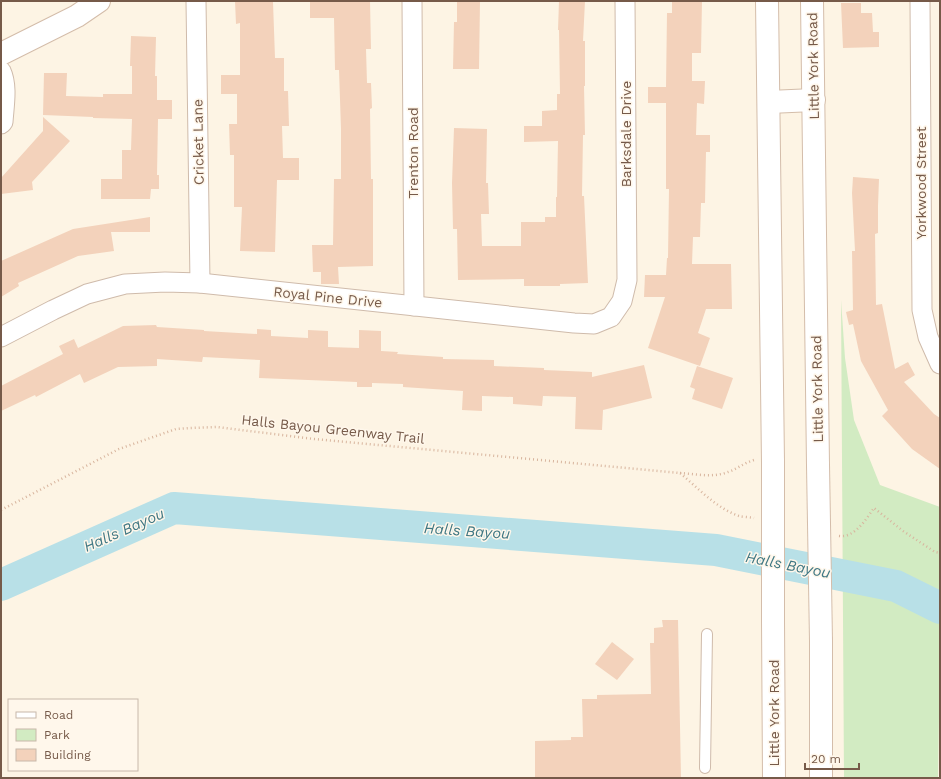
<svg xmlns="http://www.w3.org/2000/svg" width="941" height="779" font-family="'Work Sans',sans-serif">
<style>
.green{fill:#d2ebc2}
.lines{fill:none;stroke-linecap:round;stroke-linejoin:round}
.river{stroke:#b8e0e7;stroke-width:32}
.building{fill:#f3d2bb}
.lane-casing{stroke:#cfbbab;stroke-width:12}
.street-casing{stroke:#cfbbab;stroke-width:21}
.secondary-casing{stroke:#d4bdaa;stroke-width:24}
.path{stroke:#d8b59e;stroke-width:2.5;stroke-dasharray:1 3;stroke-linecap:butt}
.lane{stroke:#fff;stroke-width:10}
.street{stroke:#fff;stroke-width:19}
.secondary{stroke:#fff;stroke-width:22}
.secondary-bridge-casing{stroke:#d4bdaa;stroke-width:24;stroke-linecap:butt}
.secondary-bridge{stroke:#fff;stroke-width:22}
.labels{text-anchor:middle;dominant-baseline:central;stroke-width:3;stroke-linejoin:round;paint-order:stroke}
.street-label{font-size:14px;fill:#765a49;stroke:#fff7eb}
.water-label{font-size:15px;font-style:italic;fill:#3f7783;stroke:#fff7eb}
</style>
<rect width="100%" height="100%" fill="#fdf4e4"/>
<polygon class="green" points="841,300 845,358 854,420 880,485 940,507 940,716 939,716 938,778 844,778"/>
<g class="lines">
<polyline class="river" points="1,585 174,508 716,550 896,586 940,608"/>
</g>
<g class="building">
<polygon points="235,1 273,2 275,58 284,58 284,91 288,91 289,126 282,126 283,158 299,158 299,180 277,180 275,252 240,251 242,207 234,207 234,155 230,155 229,124 237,124 237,94 221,94 221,75 240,75 240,23 236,24"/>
<polygon points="310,1 370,1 371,49 366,49 367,83 371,83 372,108 370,109 371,179 373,179 373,266 338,267 339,284 321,284 321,272 313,272 312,245 333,245 334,179 341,179 341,129 339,70 335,70 334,18 310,18"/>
<polygon points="457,1 480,1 479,69 453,69 454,22 457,22"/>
<polygon points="559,1 585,1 583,41 585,41 585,86 584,86 585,135 583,135 582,196 584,196 588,283 560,284 560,286 524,286 524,279 458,280 457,229 453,229 452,183 454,128 487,129 486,183 488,183 489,214 481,214 482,246 521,246 521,222 545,222 545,217 556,217 556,197 557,197 558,141 524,142 524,126 542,126 542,111 557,110 557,94 560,94 559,30 558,30"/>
<polygon points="672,1 702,1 701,53 692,53 692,81 705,81 704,104 697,103 696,135 710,135 710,152 706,152 705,203 701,203 700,237 693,237 692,264 731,264 732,309 706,309 698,333 710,338 700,366 648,348 665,297 644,297 645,275 666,275 667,258 668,258 669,189 666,189 666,103 648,103 648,87 666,87 667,13 672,13"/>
<polygon points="841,3 861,3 861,13 872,13 873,32 879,32 879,47 843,48"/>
<polygon points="131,36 156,37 155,76 157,76 157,100 172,100 172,119 158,119 157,175 159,175 159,189 151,189 150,199 101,199 101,179 122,179 122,150 131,150 132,119 93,118 93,117 43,115 44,73 67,73 66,96 103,97 103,94 132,94 132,66 130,66"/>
<polygon points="43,117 70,141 32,182 33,190 1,194 1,178 43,131"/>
<polygon points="853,177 879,179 878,206 878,233 875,234 876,305 882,304 895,369 908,362 915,375 904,382 934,414 940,418 940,469 912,449 882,416 888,410 861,361 853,324 849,325 846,312 853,310 852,251 855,251 852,193"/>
<polygon points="150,217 150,232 111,232 114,251 78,256 18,283 19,286 1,297 1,261 73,229"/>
<polygon points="156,325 157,327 204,330 204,331 257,334 257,329 271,330 271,336 308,338 308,330 328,331 328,347 359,348 359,330 381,331 381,351 398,352 397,354 443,357 443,359 494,360 494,366 544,368 544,370 592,372 592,377 644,365 652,398 603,410 602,430 575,429 576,397 543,396 542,406 513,404 513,397 482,396 482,411 462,410 463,391 403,387 403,384 372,383 372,387 357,387 357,382 259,378 260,360 203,357 202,362 157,359 157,366 118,367 84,383 80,374 36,397 35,395 1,411 1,386 63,354 59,346 74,339 78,348 123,326"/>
<polygon points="697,366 733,378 722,409 692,399 695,389 690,387"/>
<polygon points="662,620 678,620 681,778 535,778 535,741 571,740 571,737 583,737 582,699 597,699 597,695 651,694 650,643 654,643 654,628 663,627"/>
<polygon points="612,642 634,659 617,680 595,664"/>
</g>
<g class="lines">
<defs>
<polyline id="lane" points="705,768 707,634"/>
<g id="street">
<polyline points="196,1 200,283"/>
<polyline points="412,1 414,306"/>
<polyline points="920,1 922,310 928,337 940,364"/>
<path d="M1 71C8 86 4 106 3 122L1 124"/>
<polyline points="1,337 53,310 87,294 125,284 165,282 200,283 574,323 594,324 611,317 622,301 627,280 625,1"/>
</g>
<g id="secondary">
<polyline points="767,1 773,462"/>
<polyline points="812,1 818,465"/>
<polyline points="1,54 77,16 99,1"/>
<polyline points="769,102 814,100"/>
<polyline points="773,621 774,778"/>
<polyline points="821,641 821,778"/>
</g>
</defs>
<use href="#lane" class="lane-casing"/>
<use href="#street" class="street-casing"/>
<use href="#secondary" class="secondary-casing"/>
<g class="path">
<path d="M680 473C696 474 713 478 728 472 737 469 744 463 754 460"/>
<path d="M1 510 119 449 176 429 190 428 217 427 314 439 680 473C698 488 716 508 739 516 743 517 749 517 754 518"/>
<path d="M839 536C855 538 866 519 874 508L903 531 935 552 940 553"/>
</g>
<use href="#lane" class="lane"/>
<use href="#street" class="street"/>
<use href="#secondary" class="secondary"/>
<defs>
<g id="secondary-bridge">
<polyline points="773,462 773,621"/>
<polyline points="818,465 821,641"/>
</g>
</defs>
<use href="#secondary-bridge" class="secondary-bridge-casing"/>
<use href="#secondary-bridge" class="secondary-bridge"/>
</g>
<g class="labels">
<g class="street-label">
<text transform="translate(813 66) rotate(-91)">Little York Road</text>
<text transform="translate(626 134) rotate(-90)">Barksdale Drive</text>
<text transform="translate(198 142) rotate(-91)">Cricket Lane</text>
<text transform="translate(413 153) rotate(-90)">Trenton Road</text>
<text transform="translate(921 183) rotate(-90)">Yorkwood Street</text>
<text transform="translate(328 297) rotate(6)">Royal Pine Drive</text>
<text transform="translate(817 389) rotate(-91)">Little York Road</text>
<text transform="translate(333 429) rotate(6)">Halls Bayou Greenway Trail</text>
<text transform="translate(774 713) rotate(-90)">Little York Road</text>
</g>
<g class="water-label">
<text transform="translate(124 530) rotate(-24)">Halls Bayou</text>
<text transform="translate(467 531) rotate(4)">Halls Bayou</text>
<text transform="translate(788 565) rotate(11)">Halls Bayou</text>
</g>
</g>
<rect width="941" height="779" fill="none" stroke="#765a49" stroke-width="4"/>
<rect x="8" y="699" width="130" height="72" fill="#fff7eb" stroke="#c8b8aa"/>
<rect x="16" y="712" width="20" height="6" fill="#ffffff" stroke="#c8b8aa"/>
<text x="44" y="719" font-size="12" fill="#765a49">Road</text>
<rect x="16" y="729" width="20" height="12" fill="#d2ebc2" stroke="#c8b8aa"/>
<text x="44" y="739" font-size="12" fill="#765a49">Park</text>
<rect x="16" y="749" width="20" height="12" fill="#f3d2bb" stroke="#c8b8aa"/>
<text x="44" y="759" font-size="12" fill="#765a49">Building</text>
<path d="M805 763v6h54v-6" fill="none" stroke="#765a49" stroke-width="2"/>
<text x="811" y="763" font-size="12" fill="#765a49" stroke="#fff7eb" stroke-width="3" paint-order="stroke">20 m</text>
</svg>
